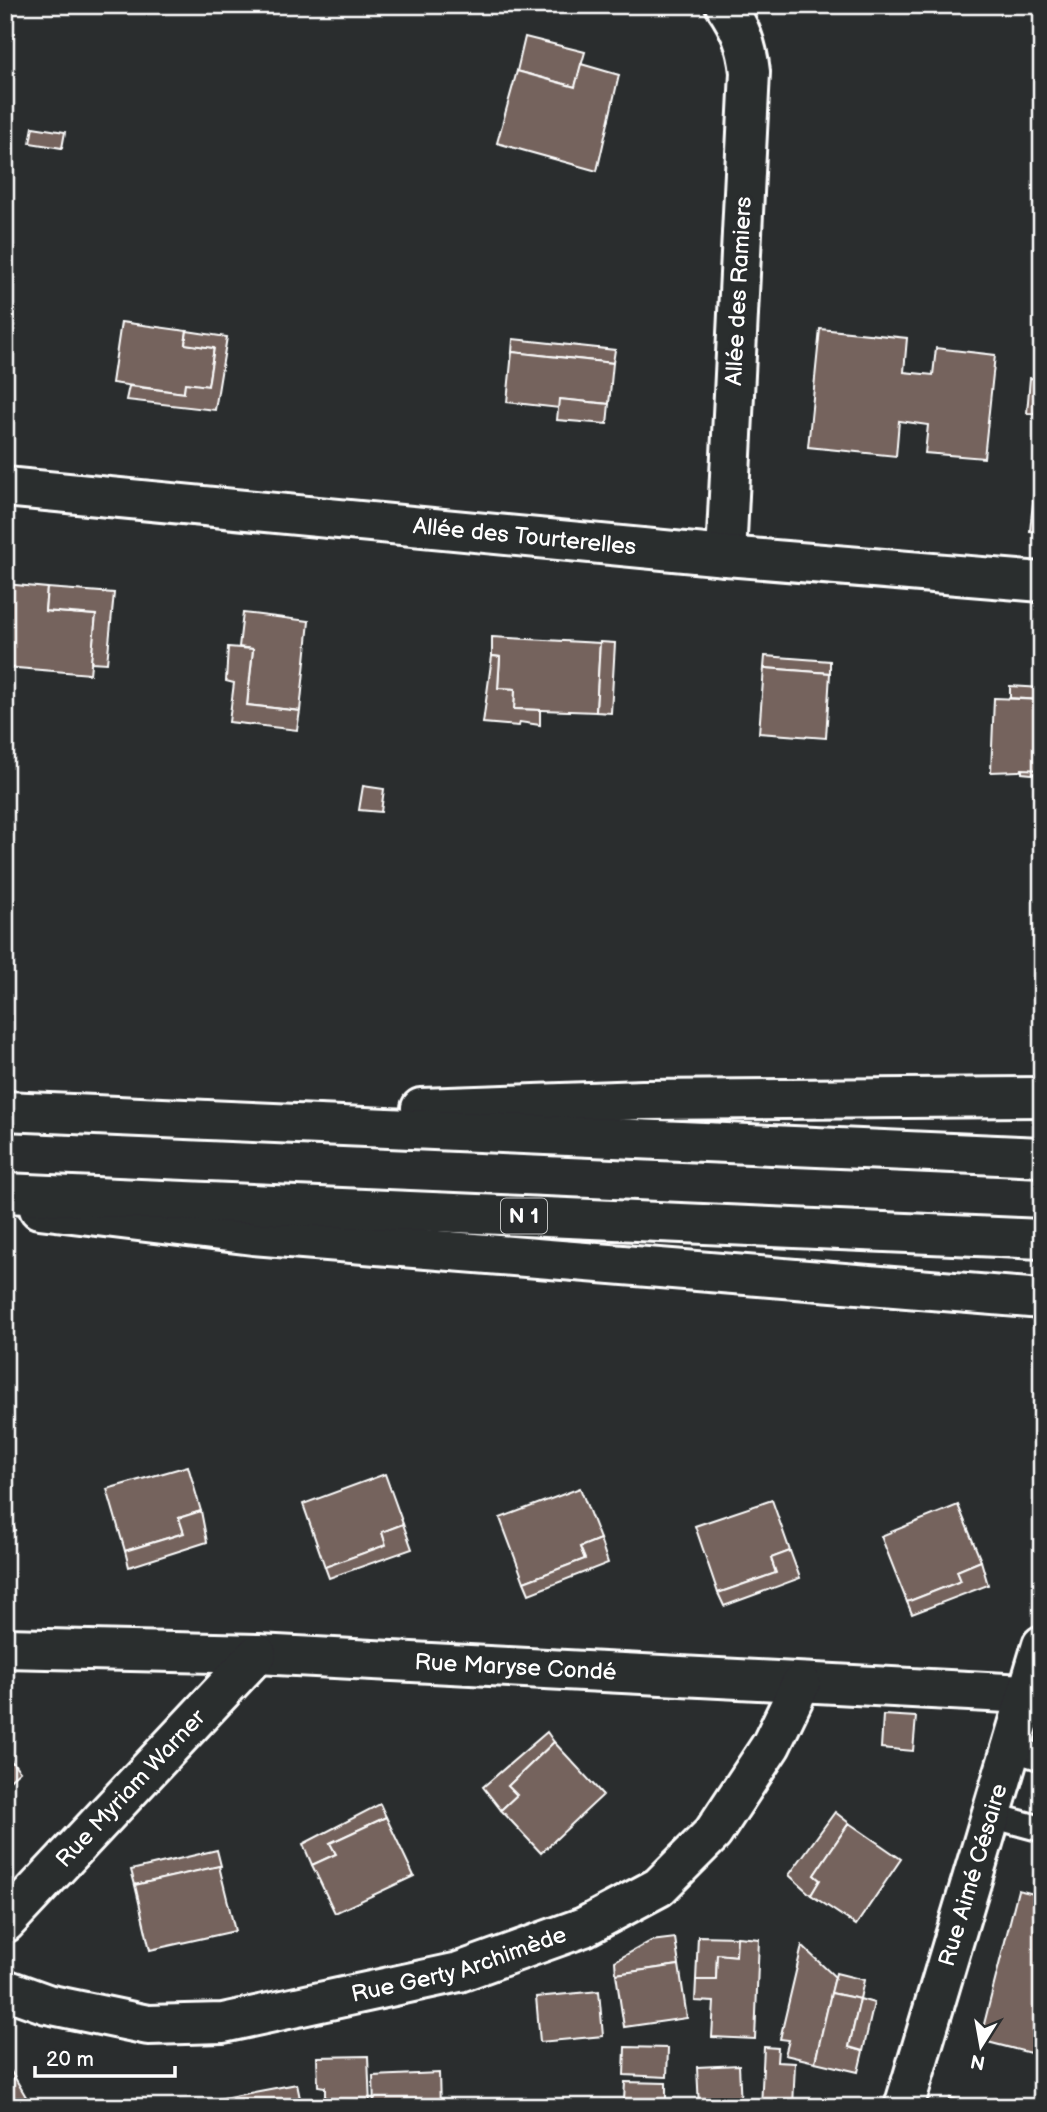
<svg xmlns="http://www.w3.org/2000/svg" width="1047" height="2112" font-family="'Balsamiq Sans',sans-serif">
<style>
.building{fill:#75635d;stroke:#fff;stroke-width:2}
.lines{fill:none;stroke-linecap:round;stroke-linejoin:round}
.service-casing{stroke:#fff;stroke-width:30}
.minor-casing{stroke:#fff;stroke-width:44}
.trunk-casing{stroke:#fff;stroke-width:44}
.service{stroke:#2a2d2e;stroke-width:24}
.minor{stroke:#2a2d2e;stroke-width:38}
.trunk{stroke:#2a2d2e;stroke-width:38}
.labels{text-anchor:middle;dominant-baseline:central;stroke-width:7;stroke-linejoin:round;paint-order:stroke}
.shield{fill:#2a2d2e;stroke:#bfc0c0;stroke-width:2}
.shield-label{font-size:21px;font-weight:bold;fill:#fff}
.street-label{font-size:23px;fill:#fff;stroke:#2a2d2e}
</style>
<rect width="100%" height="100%" fill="#2a2d2e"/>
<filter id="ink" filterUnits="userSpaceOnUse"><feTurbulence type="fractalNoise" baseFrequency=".0143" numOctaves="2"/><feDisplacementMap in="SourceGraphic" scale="14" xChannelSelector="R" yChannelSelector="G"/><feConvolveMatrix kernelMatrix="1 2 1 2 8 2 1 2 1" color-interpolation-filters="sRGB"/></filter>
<g filter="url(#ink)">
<g class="building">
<polygon points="525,37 585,52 575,87 517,71"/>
<polygon points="581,64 619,75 597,171 497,143 517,71 575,87"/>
<polygon points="33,127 65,132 62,148 30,143"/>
<polygon points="121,322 187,331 185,344 214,348 208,386 185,383 184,393 112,383"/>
<polygon points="820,329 907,338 904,372 933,375 936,348 995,355 984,458 925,453 928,425 899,421 896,456 808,447"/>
<polygon points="187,331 227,337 215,410 126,400 129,386 184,393 185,383 208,386 214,348 185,344"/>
<polygon points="513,339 615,350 613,363 512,352"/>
<polygon points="512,352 613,363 609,404 559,399 559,408 507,402"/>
<polygon points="1030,378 1042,379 1042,414 1027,413"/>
<polygon points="559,399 609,404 607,424 557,420"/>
<polygon points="1042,415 1042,532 1030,531"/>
<polygon points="5,584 47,588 45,611 96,615 90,674 5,667"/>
<polygon points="47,588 114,593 107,663 91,662 96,615 45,611"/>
<polygon points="243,613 309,621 300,711 247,705 253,649 239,647"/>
<polygon points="492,637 600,643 596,712 514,709 515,689 498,688 500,657 492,656"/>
<polygon points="600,642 615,643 611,713 596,712"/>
<polygon points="228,647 253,649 247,705 300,711 297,730 229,722 234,683 226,681"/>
<polygon points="492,656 500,657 498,688 515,689 514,709 540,710 540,725 520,722 519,726 483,723"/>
<polygon points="765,656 830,661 830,673 764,668"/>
<polygon points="764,668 830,673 826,738 759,733"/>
<polygon points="1010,686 1042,688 1042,700 1010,698"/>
<polygon points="994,698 1042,700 1042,770 991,772"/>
<polygon points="1022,769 1042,770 1042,775 1022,773"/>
<polygon points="363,786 384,789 381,812 359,810"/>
<polygon points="188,1466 201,1511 179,1518 184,1533 125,1551 107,1489"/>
<polygon points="385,1474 403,1524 382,1532 386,1545 325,1567 303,1504"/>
<polygon points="580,1488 600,1539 580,1547 585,1559 524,1582 500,1518"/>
<polygon points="772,1500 790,1551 771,1558 776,1573 718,1593 695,1526"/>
<polygon points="5,1504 15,1530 5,1533"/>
<polygon points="958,1505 981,1561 957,1571 961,1581 907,1602 881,1536"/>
<polygon points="201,1511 207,1542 129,1567 125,1551 184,1533 179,1518"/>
<polygon points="403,1524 412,1549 329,1578 325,1567 386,1545 382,1532"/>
<polygon points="600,1539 608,1563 529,1594 524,1582 585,1559 580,1547"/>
<polygon points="790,1551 800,1578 724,1606 718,1593 776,1573 771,1558"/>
<polygon points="981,1561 988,1585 912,1614 907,1602 961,1581 957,1571"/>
<polygon points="883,1715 916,1717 913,1751 881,1748"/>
<polygon points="547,1732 554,1742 508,1786 517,1795 501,1810 483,1787"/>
<polygon points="554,1742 603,1795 541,1853 501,1810 517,1795 508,1786"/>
<polygon points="5,1754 20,1771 5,1784"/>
<polygon points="380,1804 386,1817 330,1843 336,1854 312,1865 303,1844"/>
<polygon points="835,1812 849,1823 814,1875 820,1880 811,1895 789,1875"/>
<polygon points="386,1817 414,1876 335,1913 312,1865 336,1854 330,1843"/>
<polygon points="849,1823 901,1859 856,1925 811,1895 820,1880 814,1875"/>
<polygon points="217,1850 221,1866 135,1885 131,1870"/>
<polygon points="219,1866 235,1931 150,1950 135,1885"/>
<polygon points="1018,1890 1042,1896 1042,2056 980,2040"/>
<polygon points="698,1936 737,1937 736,1956 717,1954 716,1980 696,1980"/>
<polygon points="737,1937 759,1939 755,2039 712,2037 714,2002 695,2001 696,1980 716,1980 717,1954 736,1956"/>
<polygon points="675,1938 679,1965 616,1974 615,1961 651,1941"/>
<polygon points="802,1946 835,1977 815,2062 785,2055 789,2040 780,2039"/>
<polygon points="679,1965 687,2018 624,2027 616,1974"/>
<polygon points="836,1973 864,1980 860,1999 831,1993"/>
<polygon points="599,1991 603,2036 540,2042 536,1997"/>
<polygon points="831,1993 860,1999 849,2047 863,2051 858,2072 815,2062"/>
<polygon points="860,1999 874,2003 863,2051 849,2047"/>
<polygon points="625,2047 668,2048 667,2077 624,2075"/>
<polygon points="764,2047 778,2048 777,2062 795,2063 793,2107 761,2107"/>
<polygon points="368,2056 370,2107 325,2107 325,2087 318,2086 317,2057"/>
<polygon points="5,2062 15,2078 5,2084"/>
<polygon points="739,2065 741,2107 699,2107 697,2067"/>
<polygon points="439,2073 440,2107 374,2107 373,2076"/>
<polygon points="15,2078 32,2107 5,2107 5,2084"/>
<polygon points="625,2082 666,2083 666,2107 603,2107 603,2100 624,2100"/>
<polygon points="297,2084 301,2103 280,2107 214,2107 212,2100"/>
<polygon points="950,2098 986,2107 947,2107"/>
</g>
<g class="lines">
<defs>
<g id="service">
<polyline points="1011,1748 1042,1758"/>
<polyline points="990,1815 1042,1829"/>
</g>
<g id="minor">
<path d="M725 5C740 27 747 45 750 72L726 556"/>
<path id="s1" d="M5 487 726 556 1042 582"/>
<polyline points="39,1209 253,1235 1042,1299"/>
<path id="s2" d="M5 1648 257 1654 1027 1694"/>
<path id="s3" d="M5 1923 257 1654"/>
<path id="s4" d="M5 1989 47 2004 148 2025 223 2023 459 1972 584 1927 659 1887 713 1833 771 1745 801 1683"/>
<path id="s5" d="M904 2107 1042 1645"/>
</g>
<g id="trunk">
<polyline points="421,1108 643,1100 1042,1097"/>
<polyline points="5,1111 1042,1157"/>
<polyline points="5,1193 1042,1239"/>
</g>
</defs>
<use href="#service" class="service-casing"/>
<use href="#minor" class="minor-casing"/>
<use href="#trunk" class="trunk-casing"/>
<use href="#service" class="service"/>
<use href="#minor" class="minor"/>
<use href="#trunk" class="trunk"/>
</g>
</g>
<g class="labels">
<rect class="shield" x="501" y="1198.5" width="46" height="35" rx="5"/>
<g class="shield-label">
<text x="524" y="1216">N 1</text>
</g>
<g class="street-label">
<text transform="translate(739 291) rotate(-87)">Allée des Ramiers</text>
<text stroke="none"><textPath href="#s1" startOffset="522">Allée des Tourterelles</textPath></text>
<text stroke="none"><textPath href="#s2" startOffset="511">Rue Maryse Condé</textPath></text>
<text stroke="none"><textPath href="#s3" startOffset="184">Rue Myriam Warner</textPath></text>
<text stroke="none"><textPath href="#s5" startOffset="242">Rue Aimé Césaire</textPath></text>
<text stroke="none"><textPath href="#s4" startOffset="466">Rue Gerty Archimède</textPath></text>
</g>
</g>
<rect width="1047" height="2112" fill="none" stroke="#2a2d2e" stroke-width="28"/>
<rect x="14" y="14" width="1019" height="2084" fill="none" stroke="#fff" stroke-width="2.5" filter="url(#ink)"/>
<g transform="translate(981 2046) rotate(191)" stroke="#2a2d2e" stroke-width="5" paint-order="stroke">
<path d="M0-5L12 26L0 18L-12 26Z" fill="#ffffff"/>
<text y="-10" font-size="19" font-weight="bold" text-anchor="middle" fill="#ffffff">N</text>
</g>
<path d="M35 2066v10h140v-10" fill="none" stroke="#ffffff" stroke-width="3.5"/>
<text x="46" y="2066" font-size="21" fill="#ffffff" stroke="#2a2d2e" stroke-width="5" paint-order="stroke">20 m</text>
</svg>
